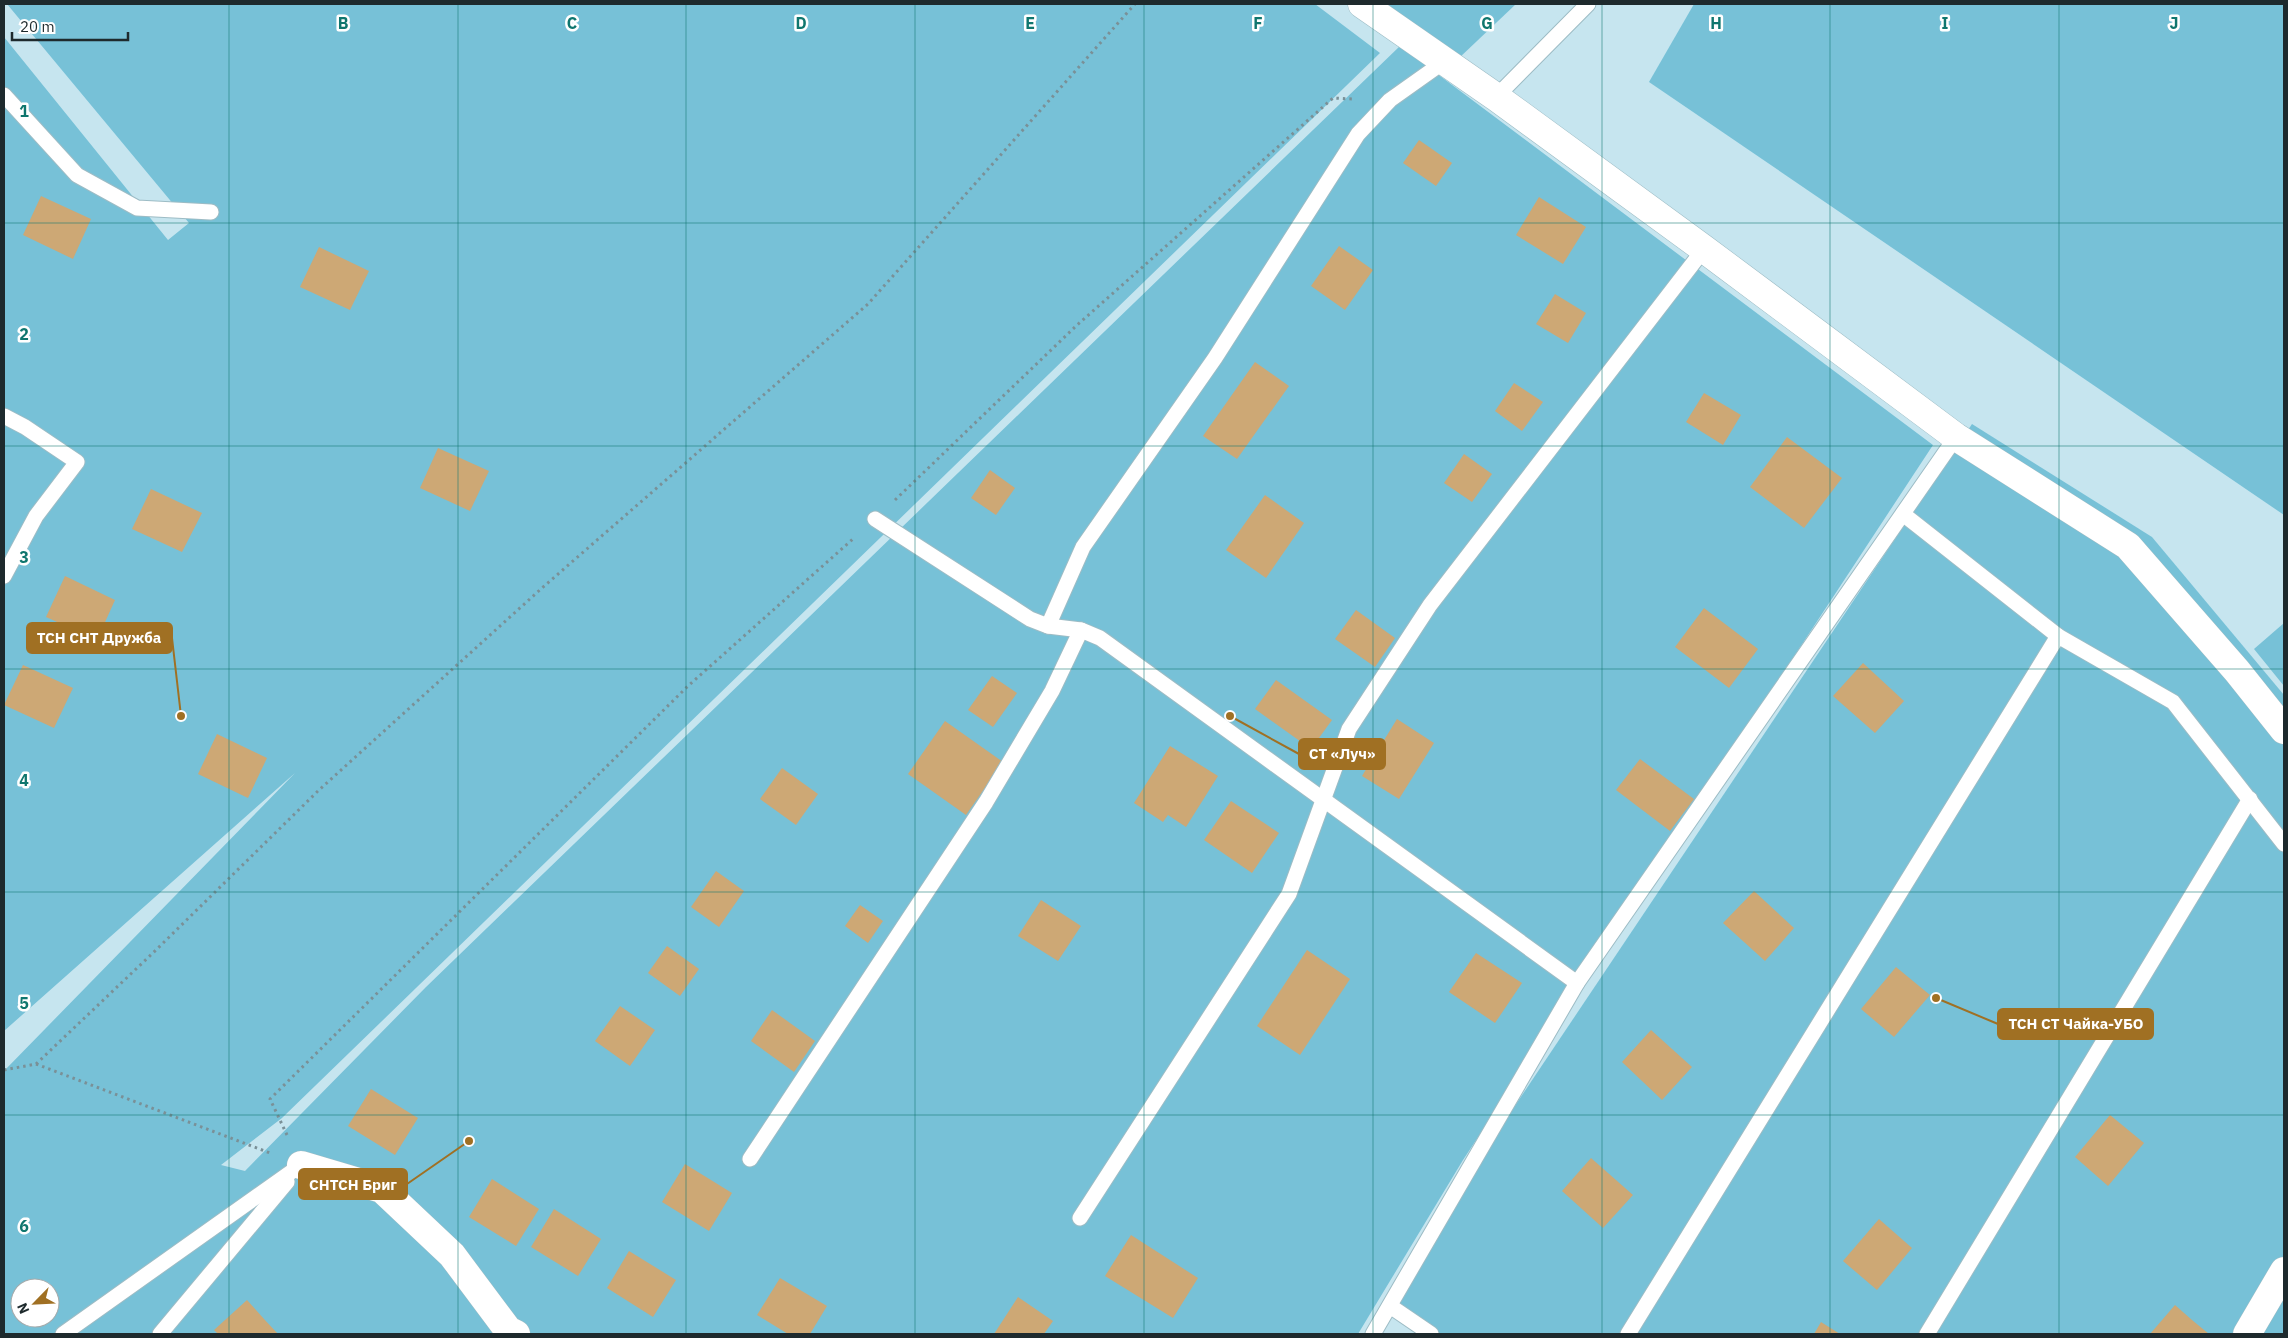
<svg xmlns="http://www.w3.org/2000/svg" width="2288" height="1338" font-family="'IBM Plex Sans',sans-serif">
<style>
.green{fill:#77c1d7;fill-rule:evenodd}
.building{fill:#cda875}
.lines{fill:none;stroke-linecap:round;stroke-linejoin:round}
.lane-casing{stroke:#9dbcc5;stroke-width:17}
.street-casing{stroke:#9dbcc5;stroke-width:29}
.path{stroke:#7a9097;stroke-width:3;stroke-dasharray:2.5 4;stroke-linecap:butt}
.lane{stroke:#fff;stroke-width:15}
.street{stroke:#fff;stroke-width:28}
.grid{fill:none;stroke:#0f766e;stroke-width:1;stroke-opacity:0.55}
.grid-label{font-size:16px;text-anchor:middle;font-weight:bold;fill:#0f766e;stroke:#fff;stroke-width:5;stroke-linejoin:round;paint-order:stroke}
.leader{fill:none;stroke:#a07023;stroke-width:2}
.callout-dot{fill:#a07023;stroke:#fff;stroke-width:2}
.callout{fill:#a07023;stroke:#a07023;stroke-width:2}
.callout-label{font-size:15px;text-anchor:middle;font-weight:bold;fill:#fff}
</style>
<rect width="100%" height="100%" fill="#c6e5ef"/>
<g class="green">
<path d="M7 4H1315L1380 53 282 1118 221 1165 245 1171 426 987 1400 46 1933 445 1463 1160 1358 1334H4V1071L295 773 4 1031V37L168 240 189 223ZM20 1288H50V1318H20Z"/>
<polygon points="1387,4 1516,4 1458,59"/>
<polygon points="1694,4 2284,4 2284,515 1649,82"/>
<polygon points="1972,424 2152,537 2284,695 2284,1334 1436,1334 1384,1301"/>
<polygon points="2284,623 2284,686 2254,649"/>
</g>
<g class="building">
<polygon points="1419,140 1452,163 1436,186 1403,163"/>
<polygon points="41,196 91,219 73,259 23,235"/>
<polygon points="1539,197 1586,227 1563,264 1516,235"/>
<polygon points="1339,246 1373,270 1345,310 1311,286"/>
<polygon points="319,247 369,271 350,310 300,287"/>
<polygon points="1555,294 1586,313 1568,343 1536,324"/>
<polygon points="1255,362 1289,386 1237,459 1203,436"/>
<polygon points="1514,383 1543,402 1522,431 1495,411"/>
<polygon points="1704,393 1741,415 1723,445 1686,422"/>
<polygon points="1787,437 1842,478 1804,528 1750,487"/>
<polygon points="438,448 489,471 470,511 420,488"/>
<polygon points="1464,454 1492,474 1472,502 1444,483"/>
<polygon points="990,470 1015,488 996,515 971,498"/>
<polygon points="151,489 202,513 182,552 132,529"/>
<polygon points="1265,495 1304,523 1266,578 1226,550"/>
<polygon points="65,576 115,600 97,640 46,617"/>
<polygon points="1704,608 1758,649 1729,688 1675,647"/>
<polygon points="1356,610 1395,638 1375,667 1335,639"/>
<polygon points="1863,663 1904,701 1875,733 1833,696"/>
<polygon points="23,665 73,688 54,728 4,705"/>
<polygon points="992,676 1017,693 993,727 968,710"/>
<polygon points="1276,680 1332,720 1311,749 1255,709"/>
<polygon points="1397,719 1434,743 1399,799 1362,776"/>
<polygon points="945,721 1003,762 966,815 908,774"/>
<polygon points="217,734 267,758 248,798 198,774"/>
<polygon points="1170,746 1218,776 1186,827 1168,815 1163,822 1134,803"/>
<polygon points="1640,759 1694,799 1670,831 1616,790"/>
<polygon points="782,768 818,794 796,825 760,799"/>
<polygon points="1231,801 1279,833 1252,873 1204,840"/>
<polygon points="716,871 744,891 719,927 691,907"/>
<polygon points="1754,891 1794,928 1765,961 1723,923"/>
<polygon points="1041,900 1081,926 1058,961 1018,936"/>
<polygon points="860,905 883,921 868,943 845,926"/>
<polygon points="667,946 699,969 680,996 648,973"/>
<polygon points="1307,950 1350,979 1300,1055 1257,1026"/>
<polygon points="1476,953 1522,983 1495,1023 1449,992"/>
<polygon points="1896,967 1930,995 1894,1037 1861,1009"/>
<polygon points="620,1006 655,1030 630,1066 595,1041"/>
<polygon points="772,1010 815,1041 794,1072 751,1041"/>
<polygon points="1651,1030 1692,1067 1662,1100 1622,1062"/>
<polygon points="371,1089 418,1118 395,1155 348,1126"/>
<polygon points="2110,1115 2144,1143 2108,1186 2075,1157"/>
<polygon points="1591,1158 1633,1195 1603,1228 1562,1191"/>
<polygon points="685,1164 732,1193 709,1231 662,1202"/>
<polygon points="492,1179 539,1209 516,1246 469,1217"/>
<polygon points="554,1209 601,1239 578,1276 531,1247"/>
<polygon points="1879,1219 1912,1248 1877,1290 1843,1261"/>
<polygon points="1131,1235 1198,1278 1173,1318 1105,1276"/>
<polygon points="629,1251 676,1280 653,1317 607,1288"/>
<polygon points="780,1278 827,1306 810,1334 788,1334 757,1315"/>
<polygon points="1018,1297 1053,1321 1044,1334 994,1334"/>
<polygon points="247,1300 264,1319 278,1334 218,1334 214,1330"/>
<polygon points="2175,1305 2192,1320 2209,1334 2150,1334"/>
<polygon points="1821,1322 1840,1334 1814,1334"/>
</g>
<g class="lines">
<defs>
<g id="lane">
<polyline points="4,95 77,175 137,208 211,212"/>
<polyline points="1496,97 1588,4"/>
<polyline points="4,416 25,427 77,462 36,516 4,576"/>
<polyline points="1903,514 2058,636 2173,702 2284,844"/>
<polyline points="875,519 1030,619 1048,626 1081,630 1100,638 1577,983"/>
<polyline points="1048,626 1083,547 1215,358 1358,134 1390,100 1445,61"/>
<polyline points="750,1159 986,802 1052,691 1081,630"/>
<polyline points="1080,1218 1289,894 1349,729 1430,605 1704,249"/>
<polyline points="1390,1306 1431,1334"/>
<polyline points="63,1334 301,1165"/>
<polyline points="160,1334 287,1182"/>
<polyline points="1373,1334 1577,983 1956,437"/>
<polyline points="1628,1334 2058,636"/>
<polyline points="1927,1334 2250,799"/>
</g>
<g id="street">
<polyline points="1362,4 1496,97 1704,249 1956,437 2128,546 2237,671 2284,730"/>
<polyline points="301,1165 382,1189 452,1255 508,1330 516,1334"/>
<polyline points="2247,1334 2284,1271"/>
</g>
</defs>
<use href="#lane" class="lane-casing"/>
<use href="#street" class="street-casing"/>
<g class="path">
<polyline points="895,500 1076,326 1333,98 1352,99"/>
<polyline points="36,1064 270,1153"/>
<polyline points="4,1070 36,1064 156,950 319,790 542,588 868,304 1135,4"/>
<polyline points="287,1135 270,1099 688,686 854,538"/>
</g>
<use href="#lane" class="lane"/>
<use href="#street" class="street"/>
</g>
<path class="grid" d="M229 4V1334M458 4V1334M686 4V1334M915 4V1334M1144 4V1334M1373 4V1334M1602 4V1334M1830 4V1334M2059 4V1334M4 223H2284M4 446H2284M4 669H2284M4 892H2284M4 1115H2284"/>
<g class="grid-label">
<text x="343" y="29">B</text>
<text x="572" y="29">C</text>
<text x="801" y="29">D</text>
<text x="1030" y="29">E</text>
<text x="1258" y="29">F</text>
<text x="1487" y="29">G</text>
<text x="1716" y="29">H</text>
<text x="1945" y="29">I</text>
<text x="2174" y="29">J</text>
<text x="24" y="117">1</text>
<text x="24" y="340">2</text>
<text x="24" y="563">3</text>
<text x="24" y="786">4</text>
<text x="24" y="1009">5</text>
<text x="24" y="1232">6</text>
</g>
<path class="leader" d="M181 716L172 638M1230 716L1299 754M1936 998L1998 1024M469 1141L407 1184"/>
<g class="callout-dot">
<circle cx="181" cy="716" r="5"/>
<circle cx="1230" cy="716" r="5"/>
<circle cx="1936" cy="998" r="5"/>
<circle cx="469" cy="1141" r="5"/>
</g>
<g class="callout">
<rect x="27" y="623" width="145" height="30" rx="5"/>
<rect x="1299" y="739" width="86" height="30" rx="5"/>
<rect x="1998" y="1009" width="155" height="30" rx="5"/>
<rect x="299" y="1169" width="108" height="30" rx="5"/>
</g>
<g class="callout-label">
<text x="99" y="643">ТСН СНТ Дружба</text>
<text x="1342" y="759">СТ «Луч»</text>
<text x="2076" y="1029">ТСН СТ Чайка-УБО</text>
<text x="353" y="1190">СНТСН Бриг</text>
</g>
<rect width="2288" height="1338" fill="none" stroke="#1e2a2d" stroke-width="10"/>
<g transform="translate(35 1303) rotate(246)"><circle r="24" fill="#ffffff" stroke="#a5aaab"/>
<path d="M0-4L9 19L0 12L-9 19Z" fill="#a07023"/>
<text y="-8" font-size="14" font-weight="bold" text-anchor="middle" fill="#1e2a2d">N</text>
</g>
<path d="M12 32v8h116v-8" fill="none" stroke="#1e2a2d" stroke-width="2.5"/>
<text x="20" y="32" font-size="15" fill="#1e2a2d" stroke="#ffffff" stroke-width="4" paint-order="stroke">20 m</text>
</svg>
